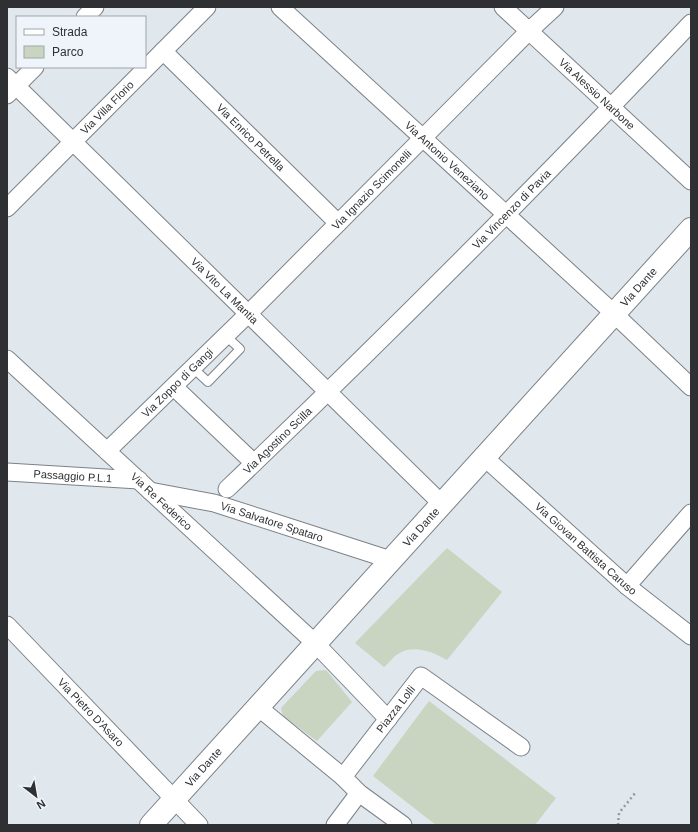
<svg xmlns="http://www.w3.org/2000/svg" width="698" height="832" font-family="Helvetica,sans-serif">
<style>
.green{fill:#c9d5c1}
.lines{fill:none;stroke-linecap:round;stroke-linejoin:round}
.lane-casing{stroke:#7c8288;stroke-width:10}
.street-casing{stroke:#7c8288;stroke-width:19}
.secondary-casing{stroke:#7c8288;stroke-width:24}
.path{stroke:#94999d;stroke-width:2.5;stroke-dasharray:2 3;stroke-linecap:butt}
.lane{stroke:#fff;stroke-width:8}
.street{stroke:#fff;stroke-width:17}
.secondary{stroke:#fff;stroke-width:22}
.labels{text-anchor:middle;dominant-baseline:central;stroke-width:3.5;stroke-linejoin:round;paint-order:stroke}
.street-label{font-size:11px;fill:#2e3033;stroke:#eef4fa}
</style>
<rect width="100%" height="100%" fill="#e0e7ed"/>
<g class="green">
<path d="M447 548 502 592 447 660C433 652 414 644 398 654 393 657 389 663 384 667L355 643Z"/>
<polygon points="324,670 327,671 352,702 317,741 283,716 281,708 316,671"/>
<polygon points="429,701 556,798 535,825 436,825 373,776"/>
</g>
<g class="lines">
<defs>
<polyline id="lane" points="193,368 208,382 240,349 226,336"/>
<g id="street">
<path id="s1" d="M280 7 608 308 691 387"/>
<path id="s2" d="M503 7 691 181"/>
<polyline points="85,17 95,7"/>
<path id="s3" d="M163 51 338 223"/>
<path id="s4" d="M7 77 442 504"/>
<polyline points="7,95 35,67"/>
<path id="s5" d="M7 208 207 7"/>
<path id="s6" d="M7 359 315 643 388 719"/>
<polyline points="174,387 254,463"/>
<path id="s7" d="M107 451 248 314 529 31 555 7"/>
<path id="s8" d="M484 457 627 586 691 636"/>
<path id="s9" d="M7 472 139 480"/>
<path id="s10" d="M227 489C385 338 541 182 691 23"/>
<path id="s11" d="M150 491 214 503 391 560"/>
<polyline points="627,586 691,513"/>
<path id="s12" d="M7 625 199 825"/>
<polyline points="258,707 343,777"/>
<polyline points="335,825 359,793"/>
<path id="s13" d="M403 825 359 793 343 777 421 676 521 747"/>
</g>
<g id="secondary">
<path id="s14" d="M151 825 691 229"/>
</g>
</defs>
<use href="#lane" class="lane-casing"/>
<use href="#street" class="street-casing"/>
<use href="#secondary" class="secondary-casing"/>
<polyline class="path" points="618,825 619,813 636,792"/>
<use href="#lane" class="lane"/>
<use href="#street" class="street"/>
<use href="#secondary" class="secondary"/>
</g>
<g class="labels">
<g class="street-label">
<text stroke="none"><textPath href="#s2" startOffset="128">Via Alessio Narbone</textPath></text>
<text stroke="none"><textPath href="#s5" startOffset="142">Via Villa Florio</textPath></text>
<text stroke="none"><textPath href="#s3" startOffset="123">Via Enrico Petrella</textPath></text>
<text stroke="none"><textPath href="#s1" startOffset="227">Via Antonio Veneziano</textPath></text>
<text stroke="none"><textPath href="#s7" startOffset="372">Via Ignazio Scimonelli</textPath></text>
<text stroke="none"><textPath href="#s10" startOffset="399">Via Vincenzo di Pavia</textPath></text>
<text stroke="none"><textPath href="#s14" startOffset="726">Via Dante</textPath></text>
<text stroke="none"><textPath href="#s4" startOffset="305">Via Vito La Mantia</textPath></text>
<text stroke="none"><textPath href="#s7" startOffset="98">Via Zoppo di Gangi</textPath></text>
<text stroke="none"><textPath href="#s10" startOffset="70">Via Agostino Scilla</textPath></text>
<text stroke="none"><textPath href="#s9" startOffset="66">Passaggio P.L.1</textPath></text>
<text stroke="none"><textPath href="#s6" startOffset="210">Via Re Federico</textPath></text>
<text stroke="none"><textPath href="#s11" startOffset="126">Via Salvatore Spataro</textPath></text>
<text stroke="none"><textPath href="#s14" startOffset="402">Via Dante</textPath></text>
<text stroke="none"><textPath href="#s8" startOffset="137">Via Giovan Battista Caruso</textPath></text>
<text stroke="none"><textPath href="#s13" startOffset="163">Piazza Lolli</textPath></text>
<text stroke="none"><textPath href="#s12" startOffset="121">Via Pietro D'Asaro</textPath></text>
<text stroke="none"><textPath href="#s14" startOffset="78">Via Dante</textPath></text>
</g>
</g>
<rect width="698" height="832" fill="none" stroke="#2e3033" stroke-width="16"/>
<rect x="16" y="16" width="130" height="52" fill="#eef4fa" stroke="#a1a6aa"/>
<rect x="24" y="29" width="20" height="6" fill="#ffffff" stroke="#a1a6aa"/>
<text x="52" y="36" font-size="12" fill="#2e3033">Strada</text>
<rect x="24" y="46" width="20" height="12" fill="#c9d5c1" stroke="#a1a6aa"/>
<text x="52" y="56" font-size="12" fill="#2e3033">Parco</text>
<g transform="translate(36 796) rotate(149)" stroke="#eef4fa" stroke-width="3" paint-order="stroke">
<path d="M0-3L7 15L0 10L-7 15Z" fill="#2e3033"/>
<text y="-6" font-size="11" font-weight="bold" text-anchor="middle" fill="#2e3033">N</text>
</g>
</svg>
